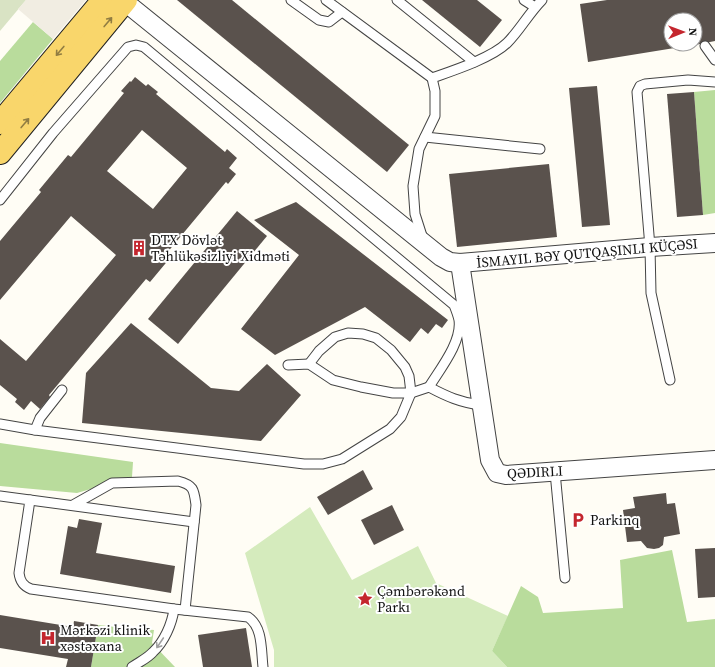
<svg xmlns="http://www.w3.org/2000/svg" width="715" height="667" font-family="'Source Serif 4',serif">
<style>
.green{fill:#d5ebbd}
.forest{fill:#b9dc9c}
.cemetery{fill:#d9e3c4}
.plaza{fill:#f1ede2}
.building{fill:#5a524d;fill-rule:evenodd}
.lines{fill:none;stroke-linecap:round;stroke-linejoin:round}
.service-casing{stroke:#444;stroke-width:11}
.minor-casing{stroke:#444;stroke-width:20}
.primary-casing{stroke:#222;stroke-width:24}
.service{stroke:#fff;stroke-width:9}
.minor{stroke:#fff;stroke-width:18}
.primary{stroke:#f9d66b;stroke-width:22}
.oneway{stroke:#917d42}
.oneway2{stroke:#a0a0a0}
.labels{text-anchor:middle;dominant-baseline:central;stroke-width:4;stroke-linejoin:round;paint-order:stroke}
.poi-label{font-size:14px;fill:#111;stroke:#fff;text-anchor:start}
.street-label{font-size:14px;fill:#111;stroke:#fff}
</style>
<rect width="100%" height="100%" fill="#fffdf5"/>
<polygon class="green" points="310,507 352,580 418,546 436,583 508,616 492,651 507,667 274,667 274,650 245,553"/>
<g class="forest">
<polygon points="33,22 53,39 0,103 0,61"/>
<polygon points="715,90 715,213 703,215 694,92"/>
<polygon points="0,443 133,462 132,477 77,493 0,486"/>
<polygon points="672,550 687,622 715,619 715,667 507,667 492,651 521,586 538,597 543,613 623,608 620,560"/>
<polygon points="98,625 154,630 152,643 175,667 91,667"/>
</g>
<polygon class="cemetery" points="0,0 26,0 0,31"/>
<polygon class="plaza" points="26,0 86,0 53,39 18,9"/>
<g class="building">
<polygon points="177,0 232,0 409,145 387,172"/>
<polygon points="422,0 477,0 502,20 480,47"/>
<polygon points="607,0 715,0 715,41 695,45 695,20 671,20 671,44 693,45 588,62 580,4"/>
<path d="M135 77 146 86 148 84 158 92 156 94 225 152 227 149 237 158 229 168 236 174 228 184 226 182 166 254 170 258 150 282 146 279 49 395 50 397 40 409 31 401 24 410 15 402 17 399 0 385V339L26 361 116 255 71 216 0 300V241L41 192 39 190 68 155 71 157 124 93 121 91 130 81 131 82ZM142 130 187 168 153 209 107 171Z"/>
<polygon points="597,86 610,225 582,227 569,88"/>
<polygon points="694,92 703,215 677,217 667,94"/>
<polygon points="549,164 557,237 457,247 449,174"/>
<polygon points="296,202 448,320 442,328 436,324 428,334 421,328 410,342 365,307 275,355 241,329 299,255 254,220"/>
<polygon points="237,211 267,236 178,344 148,319"/>
<polygon points="131,323 211,388 239,391 267,364 301,395 261,441 82,423 86,373"/>
<polygon points="363,470 373,489 328,515 317,497"/>
<polygon points="666,493 667,504 675,503 680,534 664,537 663,545 659,548 654,549 647,548 641,541 627,542 623,510 635,508 633,497"/>
<polygon points="392,505 404,530 374,545 361,520"/>
<polygon points="79,519 102,523 96,553 175,566 171,593 60,574 68,526 77,528"/>
<polygon points="715,548 715,597 698,598 695,549"/>
<polygon points="0,615 73,627 74,621 98,625 91,667 66,667 68,659 0,648"/>
<polygon points="246,628 252,667 203,667 198,635"/>
</g>
<g class="lines">
<defs>
<g id="service">
<polyline points="291,0 319,20 329,22 342,12"/>
<polyline points="326,0 432,78"/>
<polyline points="397,0 474,62"/>
<polyline points="524,0 535,7"/>
<polyline points="705,46 715,60"/>
<polyline points="425,137 540,149"/>
<path d="M0 200 53 133 128 47 136 45 144 47 454 305C456 310 458 315 459 320 462 342 440 369 429 387"/>
<path d="M423 239 415 214 413 186 419 149 435 116V91L432 78C452 71 492 58 507 43 520 30 529 13 542 0"/>
<path d="M309 364 319 351 335 337 348 333 363 334 376 338 391 350 405 367 409 376 411 393 429 387C446 396 461 403 481 405"/>
<polyline points="670,380 651,293 650,247 637,92 640,86 645,84 688,80 715,82"/>
<polyline points="0,424 35,430 304,464 323,464 342,459 390,429 401,417 411,393 393,393 361,387 333,380 309,364 288,365"/>
<polyline points="35,430 40,418 62,390"/>
<polyline points="555,472 565,578"/>
<path d="M0 496 30 500 19 573C20 581 23 586 31 589L174 609 248 617C263 627 261 650 263 667"/>
<polyline points="30,500 194,522"/>
<path d="M73 505 112 483 178 481C194 485 194 490 196 505L185 610"/>
<path d="M132 667C139 662 148 658 153 652 164 642 172 624 174 609"/>
</g>
<g id="minor">
<polyline points="125,2 441,257 450,262 460,263 650,247 715,243"/>
<polyline points="460,263 490,460 497,473 506,475 715,460"/>
</g>
<g id="primary">
<polyline points="0,123 103,0"/>
<polyline points="0,153 126,0"/>
</g>
</defs>
<use href="#service" class="service-casing"/>
<use href="#minor" class="minor-casing"/>
<use href="#primary" class="primary-casing"/>
<use href="#service" class="service"/>
<use href="#minor" class="minor"/>
<use href="#primary" class="primary"/>
</g>
<defs><path id="oneway-shaft" d="M-6 0H5M1.5-3L5.5 0L1.5 3" fill="none" stroke-width="1.6" stroke-linecap="round" stroke-linejoin="round"/></defs>
<g class="oneway">
<use href="#oneway-shaft" transform="translate(108 22) rotate(-50)"/>
<use href="#oneway-shaft" transform="translate(60 51) rotate(130)"/>
<use href="#oneway-shaft" transform="translate(25 123) rotate(-50)"/>
</g>
<use class="oneway2" href="#oneway-shaft" transform="translate(160 643) rotate(124)"/>
<defs>
<symbol id="building-bare" viewBox="-9 -9 18 18"><path d="M-4-6H4V6H1V3H-1V6H-4ZM-2.5-4.3h1.7v1.8h-1.7ZM.8-4.3h1.7v1.8H.8ZM-2.5-1h1.7V.8h-1.7ZM.8-1h1.7V.8H.8Z" fill="#c4262e" stroke="#fff" stroke-width="2.5" paint-order="stroke"/></symbol>
<symbol id="parking-bare" viewBox="-9 -9 18 18"><path d="M-3.5-5.5H1a3.5 3.5 0 0 1 0 7H-1V5.5H-3.5ZM-1-3.4V-.6H.8a1.4 1.4 0 0 0 0-2.8Z" fill="#c4262e" stroke="#fff" stroke-width="2.5" paint-order="stroke"/></symbol>
<symbol id="sight-bare" viewBox="-9 -9 18 18"><path d="M0-6L1.8-2.2L6-1.7L2.9 1.2L3.7 5.4L0 3.3L-3.7 5.4L-2.9 1.2L-6-1.7L-1.8-2.2Z" fill="#c4262e" stroke="#fff" stroke-width="2.5" paint-order="stroke"/></symbol>
<symbol id="hospital-bare" viewBox="-9 -9 18 18"><path d="M-5-5h3v3.5h4V-5h3V5h-3V1.5h-4V5h-3Z" fill="#c4262e" stroke="#fff" stroke-width="2.5" paint-order="stroke"/></symbol>
</defs>
<g fill-rule="evenodd">
<use href="#building-bare" x="128" y="237" width="22" height="22"/>
<use href="#parking-bare" x="567" y="509" width="22" height="22"/>
<use href="#sight-bare" x="354" y="588" width="22" height="22"/>
<use href="#hospital-bare" x="37" y="627" width="22" height="22"/>
</g>
<g class="labels">
<g class="poi-label">
<text x="151" y="240">DTX Dövlət<tspan x="151" dy="16">Təhlükəsizliyi Xidməti</tspan></text>
<text x="590" y="520">Parkinq</text>
<text x="377" y="591">Çəmbərəkənd<tspan x="377" dy="16">Parkı</tspan></text>
<text x="60" y="630">Mərkəzi klinik<tspan x="60" dy="16">xəstəxana</tspan></text>
</g>
<g class="street-label">
<text transform="translate(587 253) rotate(-5)">İSMAYIL BƏY QUTQAŞINLI KÜÇƏSI</text>
<text transform="translate(535 472) rotate(-3)">QƏDIRLI</text>
</g>
</g>
<g transform="translate(683 32) rotate(89)"><circle r="19" fill="#ffffff" stroke="#a0a0a0"/>
<path d="M0-3L7 15L0 10L-7 15Z" fill="#c4262e"/>
<text y="-6" font-size="11" font-weight="bold" text-anchor="middle" fill="#111111">N</text>
</g>
</svg>
